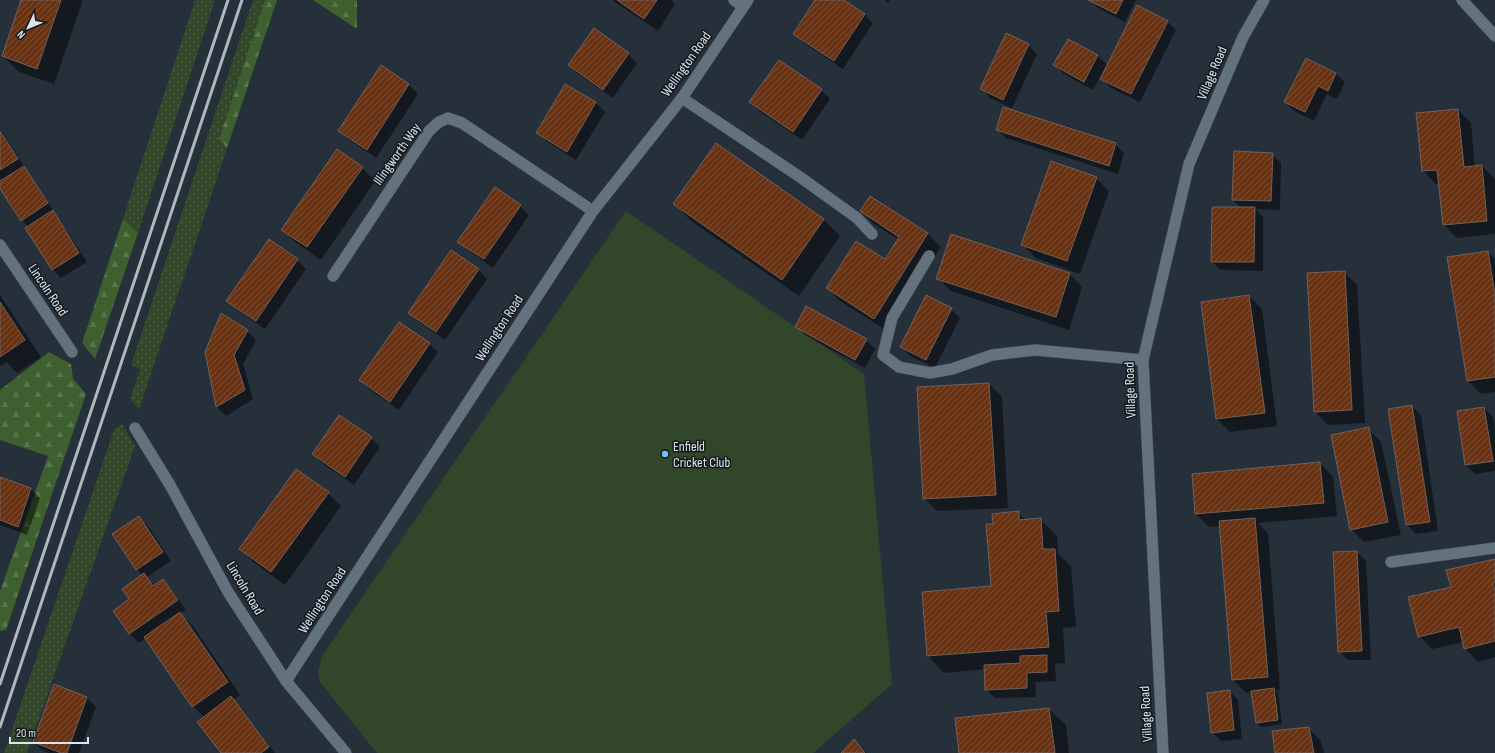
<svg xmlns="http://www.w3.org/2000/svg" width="1495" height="753" font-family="'Sofia Sans Condensed',sans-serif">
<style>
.grass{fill:url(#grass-dots)}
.forest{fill:url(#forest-firs)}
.park{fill:#32472a}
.shadow{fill:#0007}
.building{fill:url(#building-hatch);stroke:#716058}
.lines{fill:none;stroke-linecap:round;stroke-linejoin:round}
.service-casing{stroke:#434d56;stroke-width:12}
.minor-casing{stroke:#434d56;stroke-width:12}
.service{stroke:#64727e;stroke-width:11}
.minor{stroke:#64727e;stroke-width:11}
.rail{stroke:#aeb6be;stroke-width:3}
.poi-dot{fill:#71c1f5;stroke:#12181c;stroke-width:1.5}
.labels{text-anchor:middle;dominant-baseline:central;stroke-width:3;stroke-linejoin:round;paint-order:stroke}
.street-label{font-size:14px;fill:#dde4eb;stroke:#12181c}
.poi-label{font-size:14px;fill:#dde4eb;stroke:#12181c;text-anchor:start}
</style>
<defs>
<pattern id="grass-dots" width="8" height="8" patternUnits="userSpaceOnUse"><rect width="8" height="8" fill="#32472a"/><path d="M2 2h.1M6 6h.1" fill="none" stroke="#4f6149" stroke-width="1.8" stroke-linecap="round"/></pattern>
<pattern id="forest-firs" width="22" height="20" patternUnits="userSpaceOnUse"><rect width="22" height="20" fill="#3d602e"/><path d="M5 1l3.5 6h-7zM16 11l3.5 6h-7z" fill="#59774c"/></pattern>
<pattern id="building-hatch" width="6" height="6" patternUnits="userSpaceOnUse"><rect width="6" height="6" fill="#683315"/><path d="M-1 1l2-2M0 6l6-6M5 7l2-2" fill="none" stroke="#7d5037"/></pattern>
</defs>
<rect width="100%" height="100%" fill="#25303b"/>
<g class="grass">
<polygon points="195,0 215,0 138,233 123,219"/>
<polygon points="253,0 265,0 219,138 227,148 139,410 130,399 140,369 131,365"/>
<polygon points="122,424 135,446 27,753 4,753 114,430"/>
</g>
<g class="forest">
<polygon points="265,0 277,0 227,148 219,139"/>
<polygon points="313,0 357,0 357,29"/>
<polygon points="123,219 138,233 95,359 82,343"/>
<polygon points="49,352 71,364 73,379 86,394 6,630 0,631 0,591 48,456 0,440 0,390"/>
</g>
<polygon class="park" points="626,211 864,374 892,684 813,753 377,753 320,682 318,672 322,656"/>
<g class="shadow">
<polygon points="22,0 83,0 54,84 19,72 3,56"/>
<polygon points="612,0 671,0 675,4 658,31"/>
<polygon points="816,0 842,0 864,14 873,23 843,69 803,42 794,33"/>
<polygon points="884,0 890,0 888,3"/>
<polygon points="1090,0 1136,0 1125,22 1098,8"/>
<polygon points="1167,21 1176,30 1140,102 1111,88 1102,79 1108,67 1106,66 1093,90 1064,74 1055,65 1068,40 1098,56 1108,66"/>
<polygon points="1028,45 1037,54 1012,108 990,98 982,89"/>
<polygon points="628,54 637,63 613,98 578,74 569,65"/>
<polygon points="1306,59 1336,74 1345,82 1337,99 1327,94 1314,121 1294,111 1285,102"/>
<polygon points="381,67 409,85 418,94 376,158 348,139 339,131"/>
<polygon points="566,85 596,103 605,112 576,160 546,141 537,132"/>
<polygon points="821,90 830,99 802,140 759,111 751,102"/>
<polygon points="1458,110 1471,123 1475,167 1482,166 1495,179 1495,234 1457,238 1444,225 1440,183 1436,184 1423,171"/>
<polygon points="0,129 87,262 61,278 53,269 28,227 22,220 0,188"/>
<polygon points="997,129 1115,144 1124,153 1118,174 1006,138"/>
<polygon points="1272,154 1281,163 1280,210 1255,209 1263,217 1263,271 1221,270 1212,262 1241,208 1233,200"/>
<polygon points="362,168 375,181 321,260 295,242 282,229"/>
<polygon points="1096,178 1109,191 1080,274 1036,258 1023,245"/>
<polygon points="870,197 928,234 941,247 887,331 840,301 827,288 886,260 899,240 874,224 861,211"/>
<polygon points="675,204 824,220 840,236 799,296 691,221"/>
<polygon points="520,206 529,215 493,268 468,250 459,242"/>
<polygon points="452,252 479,270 487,279 445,340 419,322 410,313"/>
<polygon points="1487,252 1495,259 1495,392 1481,394 1468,381 1448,258"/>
<polygon points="297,260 306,269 265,329 237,309 228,300"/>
<polygon points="1344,272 1357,285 1365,423 1328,425 1315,412"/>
<polygon points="1069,273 1082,287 1069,330 951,291 938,278"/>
<polygon points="0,295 41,357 17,373 7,362 0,366"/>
<polygon points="1249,296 1262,309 1277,426 1230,432 1217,419"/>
<polygon points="951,309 960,318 935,368 910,356 901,347"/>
<polygon points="796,326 866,340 875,349 865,368 805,335"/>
<polygon points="247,331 256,340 243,364 253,399 226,416 217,407 206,352"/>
<polygon points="429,344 438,352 399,410 369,389 360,380"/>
<polygon points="989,384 1002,397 1008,508 937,511 924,498"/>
<polygon points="1412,406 1421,415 1438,531 1416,534 1407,525 1389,410"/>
<polygon points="1484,408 1493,417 1495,430 1495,460 1472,463 1472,465 1495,462 1495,471 1475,474 1466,465 1458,412"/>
<polygon points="1368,428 1381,442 1401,535 1364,542 1351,529"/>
<polygon points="371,438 380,447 354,485 322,463 313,454"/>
<polygon points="1320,463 1333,477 1337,516 1258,523 1268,533 1280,690 1275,691 1278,693 1282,724 1261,727 1257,723 1252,692 1246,693 1233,680 1220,526 1209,527 1196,514"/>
<polygon points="297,471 328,493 341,506 285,585 253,562 240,549"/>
<polygon points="0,478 31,489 40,498 27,535 0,525"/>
<polygon points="1018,512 1026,521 1040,519 1057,536 1058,554 1071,566 1076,627 1063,628 1065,663 1055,664 1056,681 1035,682 1036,697 995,698 986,689 986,669 944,673 928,656 923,593 992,587 994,525"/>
<polygon points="139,517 148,526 171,561 147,577 155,586 163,581 172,590 186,610 180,614 193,626 240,695 233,700 275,753 222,753 204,717 193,706 146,638 139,643 130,634 114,611 130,599 143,575 136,569"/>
<polygon points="1357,552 1366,561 1371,660 1348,660 1339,651 1334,553"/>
<polygon points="1495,560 1495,657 1478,662 1465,648 1463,642 1432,649 1419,636 1452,588"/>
<polygon points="55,685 87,698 96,707 79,753 49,753 43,751 34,742"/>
<polygon points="1229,691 1238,700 1242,739 1221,741 1212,732"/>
<polygon points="1049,709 1066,725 1069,753 960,753 956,719"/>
<polygon points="1308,728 1321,741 1324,753 1276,753"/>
<polygon points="854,740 867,753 842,753"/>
</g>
<g class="building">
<polygon points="21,0 61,0 37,69 2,56"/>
<polygon points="617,0 657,0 644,19"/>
<polygon points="815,0 844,0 865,14 834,61 793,34"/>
<polygon points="1088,0 1123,0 1116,14"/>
<polygon points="1137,5 1168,21 1131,94 1100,79"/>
<polygon points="594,28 629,53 603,90 568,65"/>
<polygon points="1006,33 1029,44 1003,100 980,89"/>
<polygon points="1068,39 1098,55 1084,82 1053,65"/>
<polygon points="1306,58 1336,73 1328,91 1318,86 1305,112 1284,102"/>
<polygon points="779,60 822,89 793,132 749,102"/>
<polygon points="381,65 409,84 367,150 338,131"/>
<polygon points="565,84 596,102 567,152 536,133"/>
<polygon points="1003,107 1116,143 1109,166 996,130"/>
<polygon points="1458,109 1464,167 1482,165 1487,221 1443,225 1437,170 1422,171 1416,113"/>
<polygon points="0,131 18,159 0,170"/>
<polygon points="716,143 824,219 782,280 673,204"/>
<polygon points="337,149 363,167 307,247 281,230"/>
<polygon points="1234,151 1273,153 1271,201 1232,200"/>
<polygon points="1051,161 1097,177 1067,261 1021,245"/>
<polygon points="24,166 48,203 21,221 0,189 0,181"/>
<polygon points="495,187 521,205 484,259 457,242"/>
<polygon points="870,196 928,233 874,319 826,288 856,241 885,259 899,237 860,211"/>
<polygon points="1212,207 1255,207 1254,262 1211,262"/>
<polygon points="53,210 79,253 52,270 25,228"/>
<polygon points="951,234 1070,273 1056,317 936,279"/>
<polygon points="269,239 298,259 256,321 226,301"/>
<polygon points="451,250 479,269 436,332 408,313"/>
<polygon points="1488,251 1495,295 1495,377 1467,381 1447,257"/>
<polygon points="1345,271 1352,410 1314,412 1307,273"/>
<polygon points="926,295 952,308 926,360 900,347"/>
<polygon points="1249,295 1265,413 1216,419 1201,302"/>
<polygon points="0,302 25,340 0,357"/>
<polygon points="806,306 867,339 855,360 795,327"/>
<polygon points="221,313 248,330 234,355 245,390 216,407 205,352"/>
<polygon points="399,322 430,343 390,402 359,380"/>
<polygon points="989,383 996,495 923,499 917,387"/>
<polygon points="1412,405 1430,522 1406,525 1388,409"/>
<polygon points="1484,407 1493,461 1465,465 1457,411"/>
<polygon points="339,415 372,437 345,477 312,454"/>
<polygon points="1369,427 1388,522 1350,530 1331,435"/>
<polygon points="1320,462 1324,503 1195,514 1192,474"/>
<polygon points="296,469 329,492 271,572 239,549"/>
<polygon points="0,477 31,488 18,527 0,520"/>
<polygon points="1019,511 1019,520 1041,518 1043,549 1055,549 1059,611 1046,612 1049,647 927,656 922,592 991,586 986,524 993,524 992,514"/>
<polygon points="139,516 163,552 136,570 112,534"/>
<polygon points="1255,518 1268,677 1232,680 1219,521"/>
<polygon points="1357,551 1362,651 1338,652 1333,552"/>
<polygon points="1495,559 1495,582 1493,583 1495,591 1495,641 1464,649 1459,627 1418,637 1408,597 1451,587 1446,570"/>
<polygon points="144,573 153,586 163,579 178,600 129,634 113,611 129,599 122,589"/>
<polygon points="180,612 228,682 192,707 144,637"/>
<polygon points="1047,655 1047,672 1027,673 1027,688 985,690 984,665 1020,663 1020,656"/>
<polygon points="54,684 87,697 67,753 61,753 33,742"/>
<polygon points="1274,688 1278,720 1256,723 1251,691"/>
<polygon points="1230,690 1234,730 1211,733 1207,693"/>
<polygon points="231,696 269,747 261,753 221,753 197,722"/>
<polygon points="1049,708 1055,753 959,753 955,718"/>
<polygon points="1309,727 1314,753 1275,753 1272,731"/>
<polygon points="854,739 865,753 841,753"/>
</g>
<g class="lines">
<defs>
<g id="service">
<polyline points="682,98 800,177 857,218 872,234"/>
<polyline points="929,256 892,318 883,355 899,367 930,373 952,369 992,355 1035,350 1143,360"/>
<polyline points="1391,562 1495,548"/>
</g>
<g id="minor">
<polyline points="734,0 743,7"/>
<polyline points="1462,0 1495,36"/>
<polyline points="0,245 72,352"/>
<polyline points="333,276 429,131 439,122 448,118 462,123 593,211"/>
<polyline points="135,428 170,485 228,592 286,681 346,753"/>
<polyline points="286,681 593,211 682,98 748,0"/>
<polyline points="1163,753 1143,360 1189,164 1243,37 1264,0"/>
</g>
</defs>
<use href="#service" class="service-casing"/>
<use href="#minor" class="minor-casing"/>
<use href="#service" class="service"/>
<use href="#minor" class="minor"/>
<g class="rail">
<polyline points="0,684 228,0"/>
<polyline points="0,727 242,0"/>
</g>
</g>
<circle class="poi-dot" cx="665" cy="454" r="4"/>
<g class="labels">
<g class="street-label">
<text transform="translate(686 64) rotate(-55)">Wellington Road</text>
<text transform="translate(1212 73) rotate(-67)">Village Road</text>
<text transform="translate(397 154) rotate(-55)">Illingworth Way</text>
<text transform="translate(48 290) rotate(56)">Lincoln Road</text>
<text transform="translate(499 328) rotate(-57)">Wellington Road</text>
<text transform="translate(1130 390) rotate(-92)">Village Road</text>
<text transform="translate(245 588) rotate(59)">Lincoln Road</text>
<text transform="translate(322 600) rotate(-57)">Wellington Road</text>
<text transform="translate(1146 714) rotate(-93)">Village Road</text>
</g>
<g class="poi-label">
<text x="673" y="446">Enfield<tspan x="673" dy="16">Cricket Club</tspan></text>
</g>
</g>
<g transform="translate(28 28) rotate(226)" stroke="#12181c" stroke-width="3" paint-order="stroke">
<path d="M0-3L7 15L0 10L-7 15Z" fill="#dde4eb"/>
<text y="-6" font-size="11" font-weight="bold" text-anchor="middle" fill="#dde4eb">N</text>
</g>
<path d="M10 737v6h78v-6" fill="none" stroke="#dde4eb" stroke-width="2"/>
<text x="16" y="737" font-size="12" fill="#dde4eb" stroke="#12181c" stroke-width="3" paint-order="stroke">20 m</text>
</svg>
